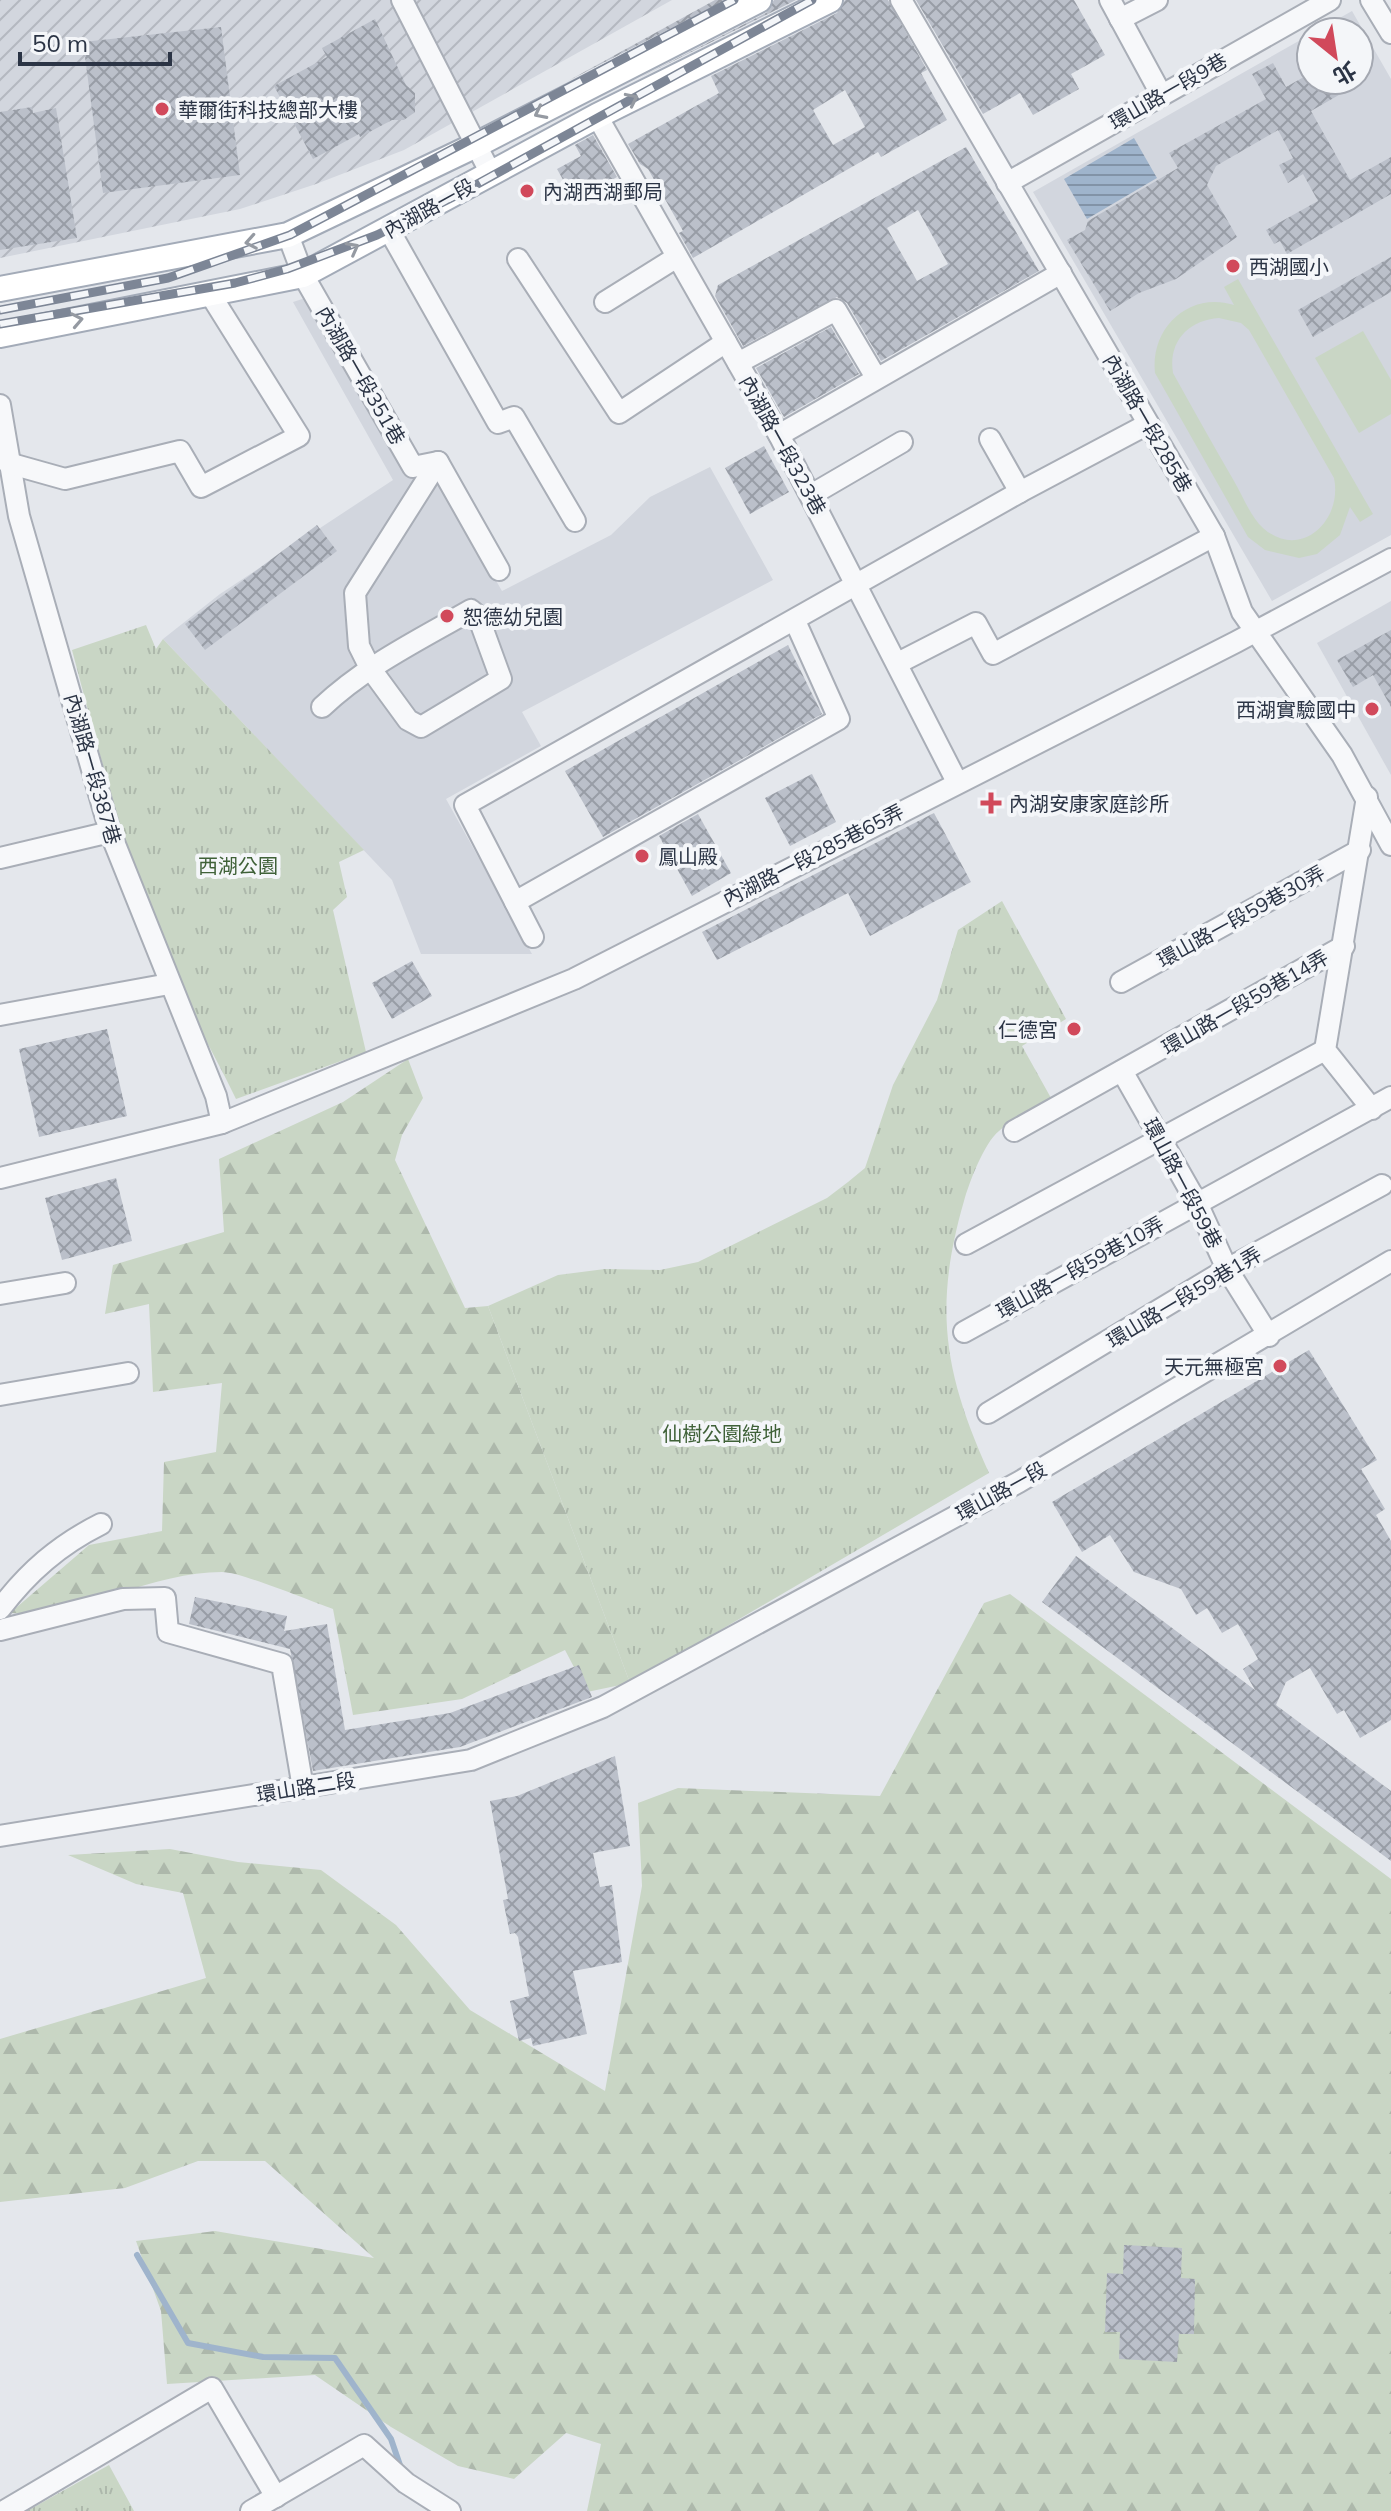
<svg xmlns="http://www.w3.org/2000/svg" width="1391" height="2511" font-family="Mulish,'Noto Sans TC',sans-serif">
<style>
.built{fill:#d2d6de}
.industrial{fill:url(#industrial-furrows)}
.forest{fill:url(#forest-firs)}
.park{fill:url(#park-tufts)}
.garden{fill:#c9d6c5;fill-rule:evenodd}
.water{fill:url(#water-rules)}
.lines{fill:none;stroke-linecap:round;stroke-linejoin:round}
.stream{stroke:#9fb4cc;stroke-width:6}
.building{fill:url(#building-cross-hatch);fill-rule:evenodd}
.minor-casing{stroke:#a9aeb7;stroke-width:24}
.major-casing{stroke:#a3abb8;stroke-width:28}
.minor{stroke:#f7f8fa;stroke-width:20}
.major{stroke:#fff;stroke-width:24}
.rail-casing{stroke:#7d8696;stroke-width:9}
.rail{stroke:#f4f6f9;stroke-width:6;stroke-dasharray:18;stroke-linecap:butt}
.oneway{stroke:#959aa2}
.poi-dot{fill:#d1495b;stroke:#f4f6f9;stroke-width:3}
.labels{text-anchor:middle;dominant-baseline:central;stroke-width:8;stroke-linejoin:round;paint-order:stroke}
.street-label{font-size:20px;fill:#2b3445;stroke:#f4f6f9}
.poi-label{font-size:20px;fill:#2b3445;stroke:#f4f6f9;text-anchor:start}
.park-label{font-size:20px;fill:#3f6138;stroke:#f4f6f9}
</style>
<defs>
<pattern id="industrial-furrows" width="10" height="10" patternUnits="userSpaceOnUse" patternTransform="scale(2)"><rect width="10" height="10" fill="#d2d6de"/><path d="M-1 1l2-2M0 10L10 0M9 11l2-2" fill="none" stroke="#b4b8c0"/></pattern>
<pattern id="forest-firs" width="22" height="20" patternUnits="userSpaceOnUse" patternTransform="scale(2)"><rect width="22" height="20" fill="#c9d6c5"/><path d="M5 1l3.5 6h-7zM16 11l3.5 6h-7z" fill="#adb8ab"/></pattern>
<pattern id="park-tufts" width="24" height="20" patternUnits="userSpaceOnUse" patternTransform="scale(2)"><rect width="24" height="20" fill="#c9d6c5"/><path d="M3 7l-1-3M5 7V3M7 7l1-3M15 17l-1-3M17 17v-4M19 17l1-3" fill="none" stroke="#adb8ab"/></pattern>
<pattern id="water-rules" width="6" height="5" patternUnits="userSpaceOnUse" patternTransform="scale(2)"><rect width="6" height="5" fill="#9fb4cc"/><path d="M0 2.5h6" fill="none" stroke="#8293a7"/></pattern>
<pattern id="building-cross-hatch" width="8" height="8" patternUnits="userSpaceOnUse" patternTransform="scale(2)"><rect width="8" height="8" fill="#bbc0ca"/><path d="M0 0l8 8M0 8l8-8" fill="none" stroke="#989da6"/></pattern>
</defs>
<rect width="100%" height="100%" fill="#e4e7ec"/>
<g class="built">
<polygon points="1352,11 1391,79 1391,535 1272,601 1033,192 1311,34 1311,80 1359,80 1359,32 1315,32"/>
<polygon points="324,292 421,474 434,473 502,591 611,535 650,497 710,467 773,580 522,712 541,746 446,799 532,954 421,954 392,880 163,639 220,594 393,480 293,302"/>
<polygon points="1391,601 1391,775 1317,643"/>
</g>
<polygon class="industrial" points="0,0 672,0 404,150 316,184 240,209 0,258"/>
<g class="forest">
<path d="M408 1059 423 1098 402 1135 395 1160 465 1308 488 1306 630 1683 587 1692 565 1650 462 1699 353 1715 333 1609C310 1601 241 1572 222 1572 150 1572 81 1617 10 1613L89 1545 162 1531 164 1462 216 1452 222 1383 153 1392 149 1304 105 1314 113 1265 224 1232 219 1159 343 1102Z"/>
<polygon points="1010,1594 1391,1879 1391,2511 587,2511 601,2444 566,2433 514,2479 458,2466 391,2427 315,2375 167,2384 161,2311 136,2241 215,2231 374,2258 265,2161 198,2161 125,2188 0,2202 0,2039 206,1978 183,1893 136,1884 68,1855 170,1849 238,1862 321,1870 396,1925 470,2010 605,2091 642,1886 638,1803 678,1788 880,1796 984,1603"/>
</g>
<g class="park">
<path d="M146 625 156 649 163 639 364 850 339 862 347 897 333 910 366 1052 236 1099C218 1061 196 1024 179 986 131 878 102 763 72 650Z"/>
<path d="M1002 901 1066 1019 1022 1046 1051 1098C1034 1109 1013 1118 999 1131 984 1143 969 1183 964 1201 933 1308 944 1373 989 1473L630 1683 488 1306 558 1275 605 1269 660 1270 698 1262 827 1198 848 1182 865 1168 893 1085 937 1000 958 930Z"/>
<polygon points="109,2465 134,2511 27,2511"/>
</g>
<g class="garden">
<path d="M1238 279 1373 514 1360 522 1350 507 1340 535 1317 554 1299 558 1265 550 1248 537 1155 373C1150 328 1189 291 1234 305L1224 287ZM1219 318 1241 323 1249 330 1334 478C1343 521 1300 561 1263 528 1250 516 1243 496 1234 481 1213 445 1193 409 1173 373 1168 342 1188 320 1219 318Z"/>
<polygon points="1363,331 1391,380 1391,414 1359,433 1315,358"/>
</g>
<polygon class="water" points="1134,138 1157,178 1087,219 1064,179"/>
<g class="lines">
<polyline class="stream" points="137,2255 188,2343 263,2357 335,2358 391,2439 402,2471"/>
</g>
<g class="building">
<polygon points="715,0 726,0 566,82"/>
<polygon points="774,0 796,0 639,78 766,13"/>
<path d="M845 0H888L927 70 921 73 947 120 881 157 878 152 693 258 679 233 683 231 648 169 640 164 628 144 719 93 711 76 837 13ZM845 90 865 127 833 145 813 110Z"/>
<polygon points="916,0 1074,0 1105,55 1071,74 1079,89 1033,115 1020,93 983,114"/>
<polygon points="375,19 406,85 415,93 415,112 404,120 392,120 360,137 359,134 313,159 274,86 327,57 322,48"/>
<polygon points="221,27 240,175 103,193 83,42"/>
<polygon points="1273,63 1286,87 1311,73 1311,80 1365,80 1311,111 1350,180 1391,157 1391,194 1287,254 1280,241 1274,244 1266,230 1318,201 1303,174 1288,183 1279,165 1293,158 1278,130 1216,166 1207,185 1237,237 1176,279 1139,293 1110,311 1067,240 1085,230 1088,221 1178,168 1169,153 1266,99 1252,74"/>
<polygon points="32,107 33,113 56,108 77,238 0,250 0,112"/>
<polygon points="593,135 617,177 575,201 557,169 581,156 575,145"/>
<path d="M966 147 1039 271 881 361 847 303 837 297 743 346 715 296 718 285ZM918 210 948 264 917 281 887 228Z"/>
<polygon points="1391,257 1391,292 1313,337 1298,310"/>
<polygon points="831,327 859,374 784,417 756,368"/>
<polygon points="764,446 789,492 750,514 725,468"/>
<polygon points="317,525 337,551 205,650 185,624"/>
<polygon points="1391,630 1391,707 1373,675 1353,687 1337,660"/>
<polygon points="788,645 822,714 603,837 565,771"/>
<polygon points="812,774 836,822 790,846 765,798"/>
<polygon points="934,813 971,882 870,936 848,893 717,960 702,932"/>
<polygon points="698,814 731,873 692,896 659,836"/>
<polygon points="412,961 432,996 392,1019 372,983"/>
<polygon points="107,1029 127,1116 39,1137 19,1049"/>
<polygon points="116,1178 132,1241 62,1260 45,1198"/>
<polygon points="1309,1350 1377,1460 1361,1469 1385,1509 1376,1515 1391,1541 1391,1720 1360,1738 1344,1710 1337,1714 1310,1668 1286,1682 1276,1705 1391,1791 1391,1861 1042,1602 1076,1556 1255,1690 1243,1669 1258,1659 1238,1624 1222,1633 1207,1608 1196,1615 1181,1589 1134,1572 1110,1535 1082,1552 1052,1502"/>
<polygon points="195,1597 287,1616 284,1631 327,1624 345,1730 450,1713 579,1665 592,1697 460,1747 313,1771 290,1649 189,1624"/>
<polygon points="615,1756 630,1846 593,1853 600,1887 612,1885 622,1962 573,1971 587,2034 533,2046 531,2038 519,2041 510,2001 529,1996 518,1937 515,1933 510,1934 503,1900 508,1899 490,1801 517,1796"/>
<polygon points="1124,2245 1182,2248 1181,2278 1195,2279 1194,2334 1179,2334 1177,2362 1119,2359 1120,2332 1105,2332 1107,2273 1123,2274"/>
</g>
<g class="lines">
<defs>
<g id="minor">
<polyline points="402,0 491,174"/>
<polyline points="901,0 1214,536 1242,612 1342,755 1391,845"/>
<polyline points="1110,0 1161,94"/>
<polyline points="1371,0 1391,33"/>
<polyline points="1120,19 1157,0"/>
<polyline points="597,116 779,435 957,782"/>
<polyline points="1007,183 1330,0"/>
<polyline points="389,230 498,423 514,417 575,521"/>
<polyline points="288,235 303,275 413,467 438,462 499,570"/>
<polyline points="518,259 619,413 726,342"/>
<polyline points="605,302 677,257"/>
<polyline points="738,363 836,310 875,376"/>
<polyline points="0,405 19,516 110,832 216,1096 222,1123"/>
<polyline points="779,435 1061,273"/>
<polyline points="990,439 1020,492"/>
<polyline points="8,463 65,479 180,451 201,487 299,436 210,294"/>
<polyline points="811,495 902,442"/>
<polyline points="898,663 976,623 993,654 1214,536"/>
<path d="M322 707C365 666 419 640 471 610L478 616 501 679 421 727 408 720 370 668 359 646 355 593 438 462"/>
<polyline points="1367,797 1325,1050 1372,1109"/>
<polyline points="0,858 110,832"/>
<polyline points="515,902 465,805 1020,492 1148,424"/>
<polyline points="533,937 515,902 839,719 795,621"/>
<polyline points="1121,982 1360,850"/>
<polyline points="0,1015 169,984"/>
<polyline points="1122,1071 1197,1203 1227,1269 1269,1336"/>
<polyline points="1014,1131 1344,946"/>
<polyline points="0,1178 222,1123 574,979 1236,642 1391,559"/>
<polyline points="966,1244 1325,1050"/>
<polyline points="0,1294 65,1283"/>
<polyline points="964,1332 1391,1097"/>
<polyline points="0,1395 128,1373"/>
<polyline points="988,1413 1227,1269 1382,1185"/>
<path d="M0 1609C28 1572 59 1545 101 1524"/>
<polyline points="0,1630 123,1599 165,1598 168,1632 282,1664 303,1788"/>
<polyline points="0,1836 471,1760 603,1707 1019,1482 1391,1261"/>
<polyline points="4,2511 212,2388 276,2497"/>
<polyline points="251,2511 364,2445 406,2483 450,2511"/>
</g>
<g id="major">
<polyline points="0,289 288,235 476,145 759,0"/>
<polyline points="0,335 303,275 597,116 830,0"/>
</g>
</defs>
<use href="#minor" class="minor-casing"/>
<use href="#major" class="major-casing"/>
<use href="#minor" class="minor"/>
<use href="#major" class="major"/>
<defs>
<g id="rail">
<polyline points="0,310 168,278 290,235 734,0"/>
<polyline points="0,324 235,283 287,269 377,235 461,193 812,0"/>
</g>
</defs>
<use href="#rail" class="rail-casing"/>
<use href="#rail" class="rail"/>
</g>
<defs><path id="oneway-chevron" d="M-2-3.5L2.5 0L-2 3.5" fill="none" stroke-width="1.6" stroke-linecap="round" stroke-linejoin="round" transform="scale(2)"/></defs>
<g class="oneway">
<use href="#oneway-chevron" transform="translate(632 99) rotate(-26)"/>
<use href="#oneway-chevron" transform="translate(540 113) rotate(153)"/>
<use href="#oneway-chevron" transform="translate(251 242) rotate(170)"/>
<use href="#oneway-chevron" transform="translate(353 248) rotate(-28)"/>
<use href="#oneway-chevron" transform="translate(77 320) rotate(-11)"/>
</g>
<g class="poi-dot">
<circle cx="162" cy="109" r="8"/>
<circle cx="527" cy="191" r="8"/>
<circle cx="1233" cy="266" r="8"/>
<circle cx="447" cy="616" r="8"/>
<circle cx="1372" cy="709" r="8"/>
<path d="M987 791h8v8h8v8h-8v8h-8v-8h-8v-8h8z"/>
<circle cx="642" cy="856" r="8"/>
<circle cx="1074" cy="1029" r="8"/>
<circle cx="1280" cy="1366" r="8"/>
</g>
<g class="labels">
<g class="street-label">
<text transform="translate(1168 91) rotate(-30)">環山路一段9巷</text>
<text transform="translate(429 208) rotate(-29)">內湖路一段</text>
<text transform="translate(361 375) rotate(60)">內湖路一段351巷</text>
<text transform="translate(1148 423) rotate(60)">內湖路一段285巷</text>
<text transform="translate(783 445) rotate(61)">內湖路一段323巷</text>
<text transform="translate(93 769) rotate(74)">內湖路一段387巷</text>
<text transform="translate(813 855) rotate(-27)">內湖路一段285巷65弄</text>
<text transform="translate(1241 916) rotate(-29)">環山路一段59巷30弄</text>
<text transform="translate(1245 1002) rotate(-30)">環山路一段59巷14弄</text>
<text transform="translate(1183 1183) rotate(62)">環山路一段59巷</text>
<text transform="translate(1080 1267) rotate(-29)">環山路一段59巷10弄</text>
<text transform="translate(1184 1297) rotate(-31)">環山路一段59巷1弄</text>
<text transform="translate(1001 1491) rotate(-29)">環山路一段</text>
<text transform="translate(306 1787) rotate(-9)">環山路二段</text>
</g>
<g class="poi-label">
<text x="178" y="109">華爾街科技總部大樓</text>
<text x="543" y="191">內湖西湖郵局</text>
<text x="1249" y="266">西湖國小</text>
<text x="463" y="616">恕德幼兒園</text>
<text x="1356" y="709" text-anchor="end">西湖實驗國中</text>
<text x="1009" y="803">內湖安康家庭診所</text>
<text x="658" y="856">鳳山殿</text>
<text x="1058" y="1029" text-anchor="end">仁德宮</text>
<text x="1264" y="1366" text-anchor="end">天元無極宮</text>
</g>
<g class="park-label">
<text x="238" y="865">西湖公園</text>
<text x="722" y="1433">仙樹公園綠地</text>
</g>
</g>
<g transform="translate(1335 56) rotate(150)"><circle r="38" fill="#f4f6f9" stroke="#a4a8b1" stroke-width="2"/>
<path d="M0-6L14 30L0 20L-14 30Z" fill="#d1495b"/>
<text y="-12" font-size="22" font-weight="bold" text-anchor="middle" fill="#2b3445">北</text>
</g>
<path d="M20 52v12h150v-12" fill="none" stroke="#2b3445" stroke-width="4"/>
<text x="32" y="52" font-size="24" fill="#2b3445" stroke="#f4f6f9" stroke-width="6" paint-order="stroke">50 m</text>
</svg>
